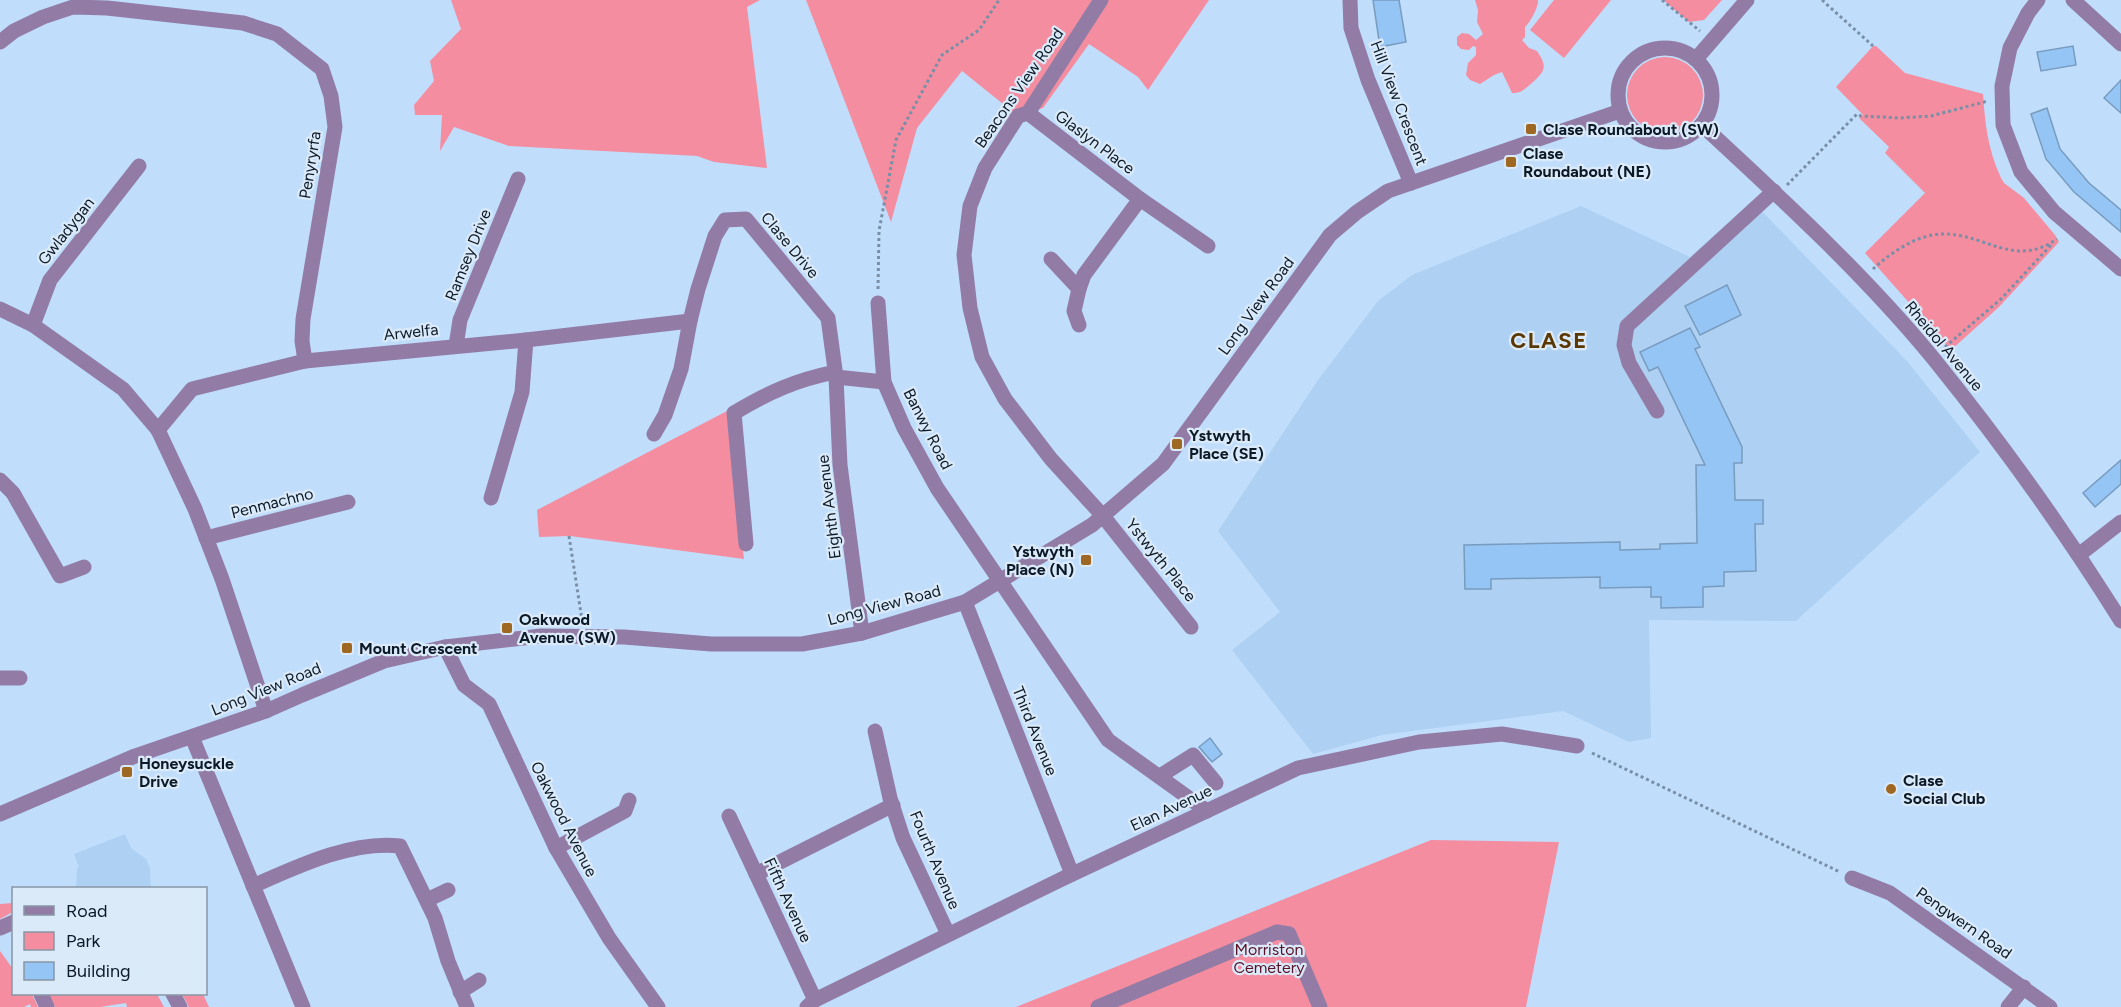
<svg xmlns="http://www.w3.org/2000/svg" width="2121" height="1007" font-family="Figtree,sans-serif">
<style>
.built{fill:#aed0f2}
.green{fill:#f48da0}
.building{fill:#94c5f5;stroke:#789bbe;stroke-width:1.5}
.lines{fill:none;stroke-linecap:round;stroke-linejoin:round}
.path{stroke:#788fa7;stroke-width:3;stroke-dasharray:3 3;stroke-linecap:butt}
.minor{stroke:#927ca5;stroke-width:15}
.poi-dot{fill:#9e6822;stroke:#dbeaf9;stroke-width:2}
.labels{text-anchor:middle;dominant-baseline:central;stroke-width:4.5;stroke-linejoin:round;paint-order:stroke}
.street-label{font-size:16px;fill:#0c1927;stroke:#dbeaf9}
.poi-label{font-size:16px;font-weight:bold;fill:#0c1927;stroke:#dbeaf9;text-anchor:start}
.park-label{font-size:16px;fill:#591126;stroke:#dbeaf9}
.district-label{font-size:22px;font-weight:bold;letter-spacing:1.5px;fill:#5b3702;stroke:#dbeaf9}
</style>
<rect width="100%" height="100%" fill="#c0defc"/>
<g class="built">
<polygon points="1752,201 1907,361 1980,452 1796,621 1649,620 1651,738 1629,742 1563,711 1382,735 1313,754 1232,650 1280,612 1218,531 1318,380 1378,301 1412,275 1581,206 1690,257"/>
<polygon points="125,834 131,848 146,859 150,868 151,888 76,888 77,868 79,867 74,854"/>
</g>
<g class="green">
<polygon points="451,0 760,0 747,7 767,168 714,162 697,156 509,146 454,127 440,151 442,115 415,115 414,105 434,81 430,61 461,29"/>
<polygon points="806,0 1209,0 1148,90 1138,77 1089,44 1043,108 1018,116 962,71 917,128 891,222"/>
<path d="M1475 0H1538C1539 6 1530 23 1525 27V37L1522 40 1529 48 1537 51C1548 67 1545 71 1532 83 1524 89 1523 93 1512 93L1502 72 1494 75 1480 84 1470 80 1466 75 1468 63 1476 55V47L1473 46 1469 50 1461 49 1457 45V37L1462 33 1469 34 1476 40 1483 34 1477 22 1478 10Z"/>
<polygon points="1554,0 1611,0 1564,58 1530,30"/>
<polygon points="1663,0 1722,0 1704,20 1689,22"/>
<path d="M1873 46H1876L1905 73 1983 94C1985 124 1988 150 2001 178L2004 183 2024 198 2055 235 2059 242 1999 307 1951 350 1865 253 1925 193 1885 153 1889 147 1859 118 1863 115 1836 87Z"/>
<circle cx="1665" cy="95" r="38"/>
<polygon points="727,411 744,559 570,536 539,537 537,510"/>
<polygon points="1431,840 1559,842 1526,1007 1016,1007"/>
<polygon points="13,903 13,912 0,919 0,904"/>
<polygon points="0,951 13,969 14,994 32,994 38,1007 31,1007 30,1004 24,1007 0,1007"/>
<polygon points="48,994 157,994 164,1007 127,1007 126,1003 100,1007 55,1007"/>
<polygon points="182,994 203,994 209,1007 189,1007"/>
</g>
<g class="building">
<polygon points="1373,0 1399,0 1406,42 1380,47"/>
<polygon points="2073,46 2076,65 2041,71 2037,52"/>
<polygon points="2121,80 2121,113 2104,98"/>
<polygon points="2047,108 2060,149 2089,183 2121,210 2121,232 2074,192 2046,159 2031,114"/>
<polygon points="1727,285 1741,315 1700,335 1685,306"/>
<polygon points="1690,328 1700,347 1695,349 1742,447 1742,463 1734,463 1735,500 1763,500 1763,524 1755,524 1756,571 1724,572 1724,586 1703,587 1703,607 1661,608 1661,597 1651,597 1651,587 1600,588 1600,577 1491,579 1491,589 1465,589 1464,545 1620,542 1620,550 1660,549 1660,544 1697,543 1696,465 1705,465 1658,367 1649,371 1640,352"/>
<polygon points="2121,460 2121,484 2095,507 2083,493"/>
<polygon points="1210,738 1222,754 1212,762 1199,747"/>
</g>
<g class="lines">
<g class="path">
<polyline points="1662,0 1700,31"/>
<polyline points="1822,0 1873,46"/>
<polyline points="1787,185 1857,114 1861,116 1900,118 1931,116 1988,101"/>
<path d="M1873 269C1890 253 1918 234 1942 234 1985 233 2014 269 2057 239"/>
<polyline points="878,289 879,231 896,140 942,55 979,30 999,0"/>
<polyline points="1945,347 2001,299 2052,244"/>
<polyline points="569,536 582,620"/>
<polyline points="1592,753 1840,872"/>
</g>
<g class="minor">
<polyline points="1101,0 1028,113 1018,116 985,168 970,206 964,255 970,308 982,357 1005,399 1051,459 1103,516 1191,627"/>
<polyline points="1350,0 1351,28 1368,80 1411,183"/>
<polyline points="2038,0 2028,13 2010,48 2002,86 2003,125 2021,172 2054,212 2121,269"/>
<polyline points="2073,0 2121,44"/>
<polyline points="0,42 14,31 43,17 73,7 107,8 243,23 277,34 322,69 331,96 335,127 303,319 302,341 305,361"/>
<circle cx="1665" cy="95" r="47"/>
<polyline points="1696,59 1747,0"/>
<polyline points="1028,113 1140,199 1208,246"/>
<path d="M1702 125C1782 199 1864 274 1933 358 2001 442 2064 530 2121 621"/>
<polyline points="1051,259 1079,289 1074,311 1079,325"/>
<polyline points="1079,289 1084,275 1140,199"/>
<polyline points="878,303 884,382 904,428 937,488 1108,740 1207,811"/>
<polyline points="0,309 33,325 123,389 158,430 195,509 222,579 266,711"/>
<polyline points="33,325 50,280 139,166"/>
<polyline points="456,346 460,320 518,179"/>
<polyline points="836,377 884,382"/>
<polyline points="1657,411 1629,363 1624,345 1627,326 1774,191"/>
<polyline points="158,430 192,389 305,361 526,340 690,321"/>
<polyline points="654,434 665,415 681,369 690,321 698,289 715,236 725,220 746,219 828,318 836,377 840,465 862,633"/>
<polyline points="0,480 13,493 60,576 84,567"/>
<polyline points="491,498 522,392 526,340"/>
<polyline points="206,538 348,502"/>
<path d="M746 544 734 413C769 392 796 380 835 372"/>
<polyline points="2080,554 2121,522"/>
<polyline points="965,602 1072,874"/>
<polyline points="445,647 464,685 489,704 556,848 609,938 658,1007"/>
<polyline points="0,678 20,678"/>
<polyline points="875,731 890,798 903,838 948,934"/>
<polyline points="192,737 303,1007"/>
<polyline points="1160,776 1193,755 1216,783"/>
<polyline points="0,814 135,756 266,711 302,695 384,661 445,647 541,636 624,637 711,644 802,644 862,633 965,602 1092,525 1163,464 1330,235 1357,212 1388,191 1620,111"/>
<polyline points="729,816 815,1000"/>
<polyline points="556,848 625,811 629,800"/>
<polyline points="756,874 893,805"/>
<polyline points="1852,878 1890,893 2050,1007"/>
<path d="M253 886C296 867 352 840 400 846L435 918 448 961 467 1007"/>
<polyline points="427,900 448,890"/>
<polyline points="0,928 14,922"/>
<polyline points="460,992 479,980"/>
<polyline points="41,994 47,1007"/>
<polyline points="173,994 180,1007"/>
<polyline points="807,1007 815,1000 1064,878 1298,768 1419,742 1502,734 1577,746"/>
<polyline points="1098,1007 1277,932 1289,934 1320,1007"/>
<polyline points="2008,1007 2024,987"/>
</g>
</g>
<g class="poi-dot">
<rect x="1525" y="123" width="12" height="12" rx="3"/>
<rect x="1505" y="156" width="12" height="12" rx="3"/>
<rect x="1171" y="438" width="12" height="12" rx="3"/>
<rect x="1080" y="554" width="12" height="12" rx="3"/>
<rect x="501" y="622" width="12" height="12" rx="3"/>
<rect x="341" y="642" width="12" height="12" rx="3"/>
<rect x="121" y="766" width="12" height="12" rx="3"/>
<circle cx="1891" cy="789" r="6"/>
</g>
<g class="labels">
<g class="street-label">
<text transform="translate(1019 88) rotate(-55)">Beacons View Road</text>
<text transform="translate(1399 103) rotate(69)">Hill View Crescent</text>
<text transform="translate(1095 142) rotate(37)">Glaslyn Place</text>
<text transform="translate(310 165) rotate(-81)">Penyryrfa</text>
<text transform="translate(66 231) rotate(-52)">Gwladygan</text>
<text transform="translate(790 245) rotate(50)">Clase Drive</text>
<text transform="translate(468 255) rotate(-68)">Ramsey Drive</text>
<text transform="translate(1256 306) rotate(-54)">Long View Road</text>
<text transform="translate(411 332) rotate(-6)">Arwelfa</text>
<text transform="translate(1944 346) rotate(50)">Rheidol Avenue</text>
<text transform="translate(928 429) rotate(63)">Banwy Road</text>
<text transform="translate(272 503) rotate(-14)">Penmachno</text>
<text transform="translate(829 507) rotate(-97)">Eighth Avenue</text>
<text transform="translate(1161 560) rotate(51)">Ystwyth Place</text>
<text transform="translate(884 605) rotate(-15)">Long View Road</text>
<text transform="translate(266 689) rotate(-22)">Long View Road</text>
<text transform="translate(1035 731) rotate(68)">Third Avenue</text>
<text transform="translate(1171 808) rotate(-25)">Elan Avenue</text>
<text transform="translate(564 819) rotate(63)">Oakwood Avenue</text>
<text transform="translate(935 860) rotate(67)">Fourth Avenue</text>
<text transform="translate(788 900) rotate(65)">Fifth Avenue</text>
<text transform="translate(1964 923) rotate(35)">Pengwern Road</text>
</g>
<g class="poi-label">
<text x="1543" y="129">Clase Roundabout (SW)</text>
<text x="1523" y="153">Clase<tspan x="1523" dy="18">Roundabout (NE)</tspan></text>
<text x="1189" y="435">Ystwyth<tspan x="1189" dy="18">Place (SE)</tspan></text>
<text x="1074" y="551" text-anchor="end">Ystwyth<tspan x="1074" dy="18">Place (N)</tspan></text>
<text x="519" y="619">Oakwood<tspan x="519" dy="18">Avenue (SW)</tspan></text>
<text x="359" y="648">Mount Crescent</text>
<text x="139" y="763">Honeysuckle<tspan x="139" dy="18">Drive</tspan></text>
<text x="1903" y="780">Clase<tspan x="1903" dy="18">Social Club</tspan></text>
</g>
<g class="park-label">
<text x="1269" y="949">Morriston<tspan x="1269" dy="18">Cemetery</tspan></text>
</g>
<g class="district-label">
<text x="1549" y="340">CLASE</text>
</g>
</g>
<rect x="12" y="887" width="195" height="108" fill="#dbeaf9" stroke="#8896a5" stroke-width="1.5"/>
<rect x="24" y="906" width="30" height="9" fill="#927ca5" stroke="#8896a5" stroke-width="1.5"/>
<text x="66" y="917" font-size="18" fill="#0c1927">Road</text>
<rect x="24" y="932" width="30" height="18" fill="#f48da0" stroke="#8896a5" stroke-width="1.5"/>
<text x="66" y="947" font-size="18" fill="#0c1927">Park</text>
<rect x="24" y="962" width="30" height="18" fill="#94c5f5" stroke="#8896a5" stroke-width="1.5"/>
<text x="66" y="977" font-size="18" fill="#0c1927">Building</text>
</svg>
